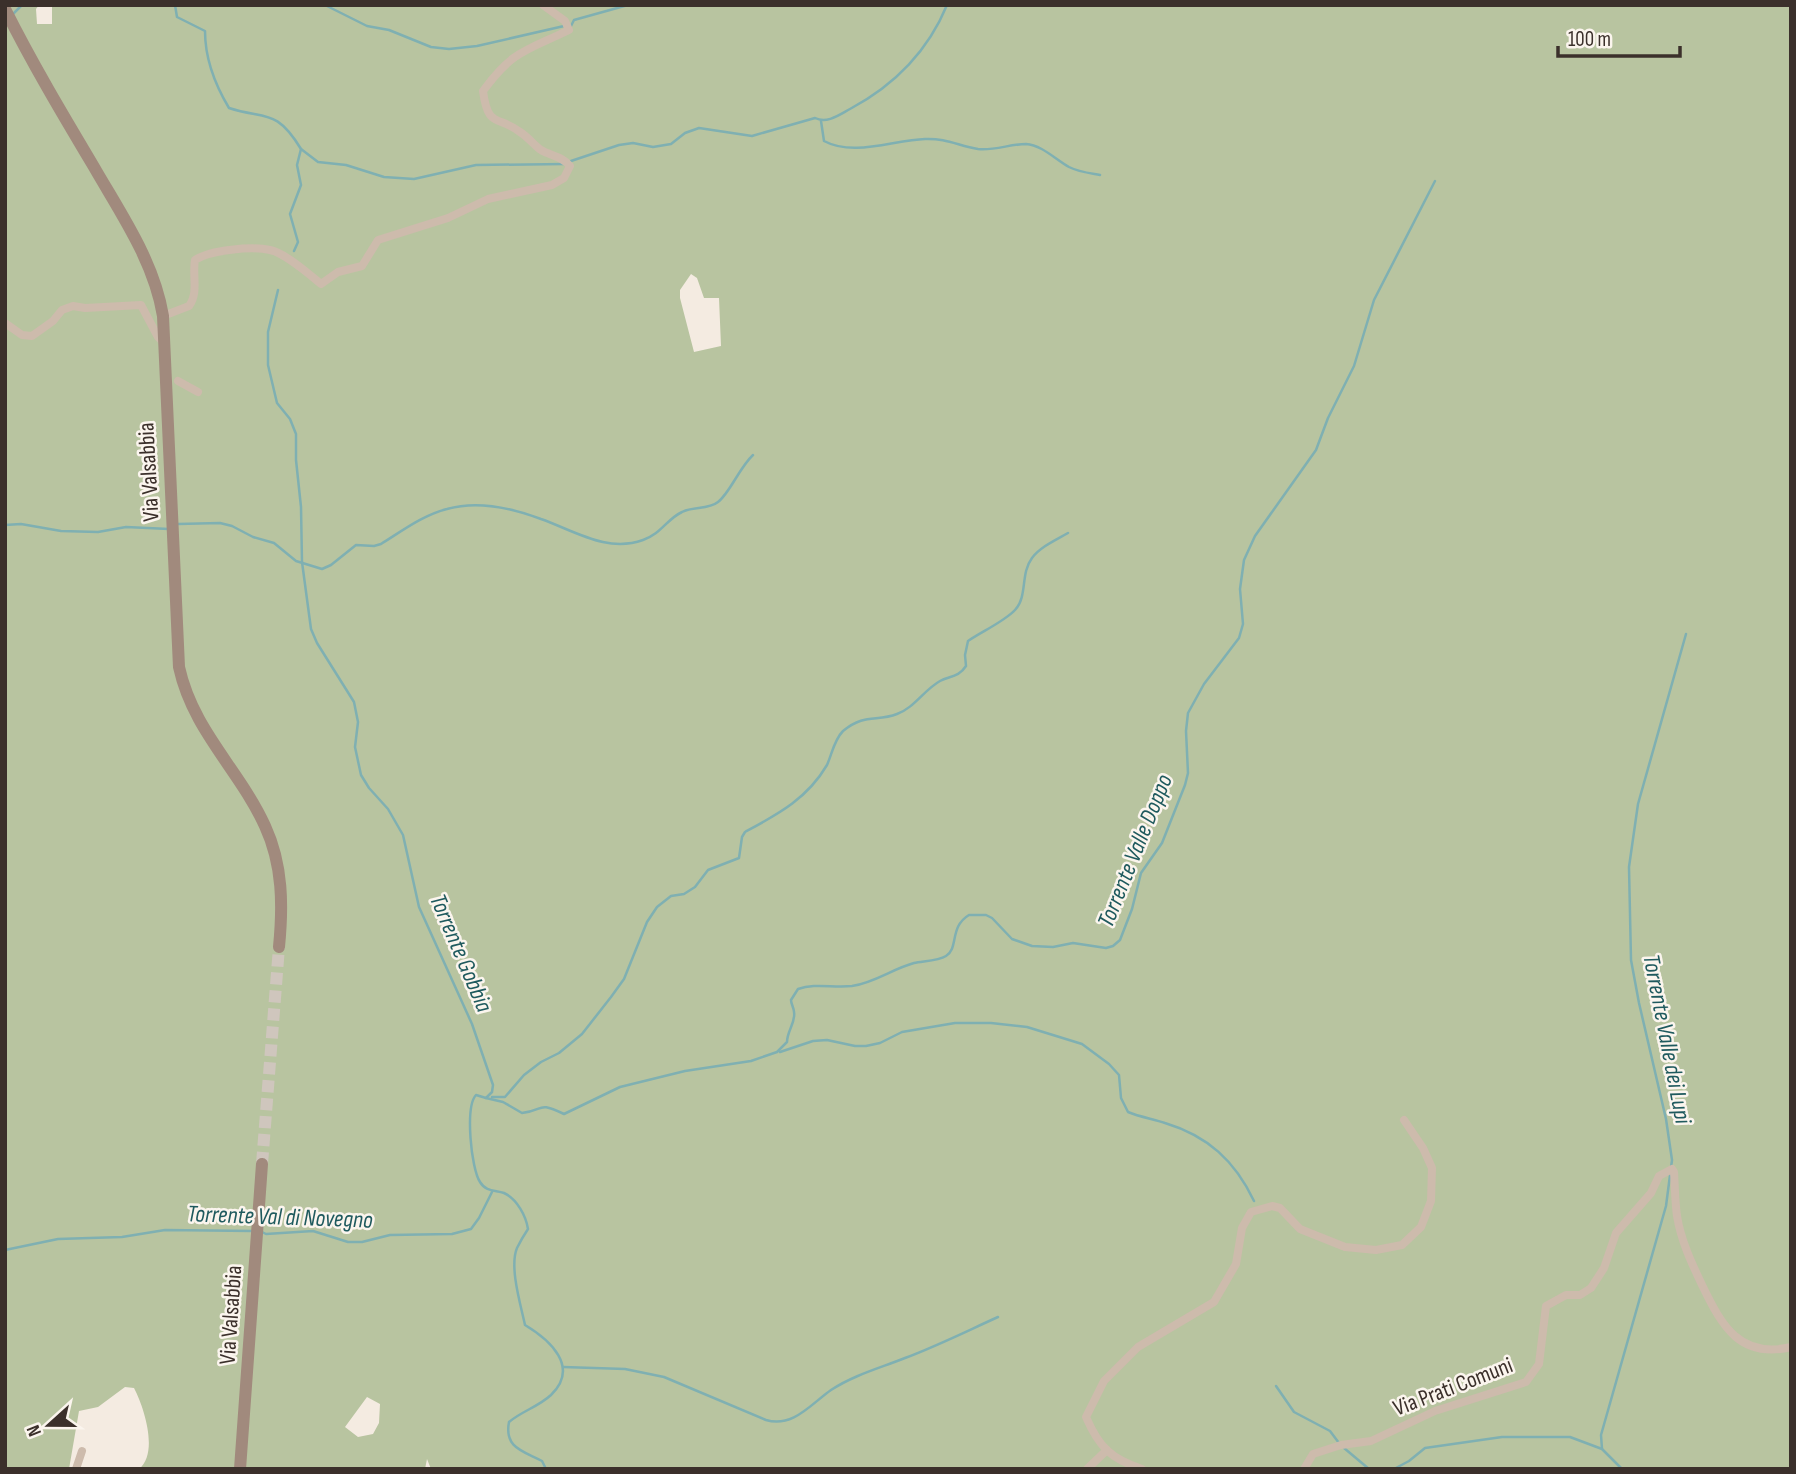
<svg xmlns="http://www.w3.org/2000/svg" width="1796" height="1474" font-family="'Sofia Sans Condensed',sans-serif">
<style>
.green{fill:#b8c4a0;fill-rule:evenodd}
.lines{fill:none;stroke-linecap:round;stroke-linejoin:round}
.stream{stroke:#7fb0b2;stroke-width:2.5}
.secondary-tunnel{stroke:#cfc6bd;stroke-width:12;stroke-dasharray:12 6;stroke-linecap:butt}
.minor{stroke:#cdbbac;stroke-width:8}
.secondary{stroke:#a18a7d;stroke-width:12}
.labels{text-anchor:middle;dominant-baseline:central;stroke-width:5;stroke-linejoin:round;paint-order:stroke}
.street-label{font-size:23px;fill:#3b302b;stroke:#fbf5ee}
.water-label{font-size:24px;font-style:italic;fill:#1f5a5e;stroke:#fbf5ee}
</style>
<rect width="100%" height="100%" fill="#f4ebe1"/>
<path class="green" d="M5 5H39L36 9 37 24H52V5H1791V1469H431L427 1459 425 1469H139C159 1453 144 1407 134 1388L125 1387 98 1407 79 1411 69 1469H5ZM691 274 697 278 704 298H719L721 346 694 352 680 298V290ZM367 1397 380 1404 379 1423 373 1434 358 1437 345 1427Z"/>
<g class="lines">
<g class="stream">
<path d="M175 5 177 17 205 31C205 59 214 83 229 108 266 120 276 108 301 149L297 165 301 185 290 214 298 242 294 251"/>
<polyline points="325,5 367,26 389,30 431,47 449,49 477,46 564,26"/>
<polyline points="12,15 22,5"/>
<polyline points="571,26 574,20 628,5"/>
<path d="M821 121 824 141C854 157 893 140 925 139 946 138 959 146 978 149 993 151 1011 144 1026 144 1042 145 1056 160 1069 167 1079 172 1089 173 1100 175"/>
<polyline points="301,149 318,162 346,165 384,177 414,179 476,165 565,164"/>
<path d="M571 161 619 145 633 143 653 147 671 144 685 133 699 128 752 136 815 118C827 124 839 115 850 109 893 86 928 51 947 5"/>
<path d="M278 290 268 332V365L277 403 290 419 296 434V460L301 507 302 562 311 629 317 643 354 702 358 722 355 747 361 775 369 788 388 809 403 835 419 907 472 1024 493 1085 492 1092 486 1098 476 1095C465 1107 471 1168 480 1182 486 1192 495 1190 504 1193 517 1199 526 1216 528 1229 524 1235 520 1242 517 1248 509 1267 521 1306 525 1325 550 1340 580 1367 551 1395 538 1407 522 1411 509 1422 504 1448 523 1451 542 1461L546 1469"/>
<path d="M178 524 220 523 232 526 253 537 274 543 296 561 322 569 331 565 356 545 374 546 381 544C402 531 423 515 447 509 478 500 512 508 541 519 575 531 607 553 643 540 661 534 667 519 682 512 693 506 708 510 718 502 730 493 739 468 753 455"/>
<polyline points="5,525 21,524 61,531 98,532 126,527 169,529"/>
<path d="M780 1052 813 1041 827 1040 855 1046H866L880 1043 902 1032 955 1023H991L1027 1027 1082 1044 1109 1064 1119 1075 1121 1098 1128 1112C1140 1117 1153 1119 1165 1123 1208 1136 1235 1161 1254 1201"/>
<path d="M492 1097H505L524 1075 541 1062 559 1053 582 1034 611 997 624 979 647 922 657 907 671 896 684 894 695 887 708 870 739 858 742 837 745 832C778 814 807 799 827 765 832 754 834 740 843 731 865 713 876 722 897 714 914 708 924 690 940 681 950 676 959 677 966 666L965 655 968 641C981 632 1005 621 1015 610 1028 596 1020 574 1032 558 1040 547 1056 540 1068 533"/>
<path d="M486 1098 503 1102 522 1113C546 1110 536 1101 564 1114L620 1087 685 1071 751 1061 777 1052 787 1042C787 1031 796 1022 794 1012 794 1008 791 1004 791 1000L798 989C815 983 833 988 852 986 874 983 892 969 914 963 923 961 938 961 946 956 959 948 949 927 969 915H986L992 918 1012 939 1032 946 1053 947 1073 943 1106 948 1113 946 1120 940 1132 909 1141 873 1162 843 1185 785 1188 773 1186 731 1188 713 1204 684 1239 638 1243 624 1240 589 1244 560 1255 536 1316 450 1328 418 1354 366 1374 300 1435 181"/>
<polyline points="262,1232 266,1234 313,1231 348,1242 362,1242 390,1235 452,1234 471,1229 479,1218 492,1192"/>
<polyline points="5,1250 58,1239 122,1237 165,1230 252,1231"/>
<path d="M563 1367 625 1369 664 1377 766 1420C793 1428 811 1404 831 1390 854 1375 880 1368 905 1358 937 1346 967 1331 998 1317"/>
<polyline points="1276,1386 1294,1412 1330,1431 1339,1443"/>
<polyline points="1344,1448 1369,1469"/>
<polyline points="1602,1449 1601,1435 1666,1206 1672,1160 1666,1119 1639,1003 1631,960 1629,867 1638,804 1686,634"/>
<polyline points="1394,1469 1409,1461 1425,1448 1502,1437 1570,1437 1602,1449 1622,1469"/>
</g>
<polyline class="secondary-tunnel" points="262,1164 279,947"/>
<g class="minor">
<path d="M163 316 189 306C199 293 192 275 195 260 210 250 252 246 270 250 285 253 309 274 321 284L338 272 362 266 378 240 448 218 488 199 552 185 564 178 570 166C562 156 551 156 541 150 534 145 528 137 520 132 498 115 488 129 483 91 513 50 526 51 569 30L565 21 543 5"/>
<polyline points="5,323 22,335 32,336 53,321 62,310 73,306 85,308 141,305 158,337 165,344"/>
<polyline points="178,381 198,392"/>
<polyline points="76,1469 82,1451"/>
<polyline points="1087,1469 1107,1450"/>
<path d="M1142 1469C1111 1459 1099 1447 1086 1417L1104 1381 1138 1347 1214 1302 1236 1264 1242 1228 1251 1212 1272 1206 1280 1208 1300 1229 1345 1247 1376 1250 1402 1245 1421 1227 1431 1201 1432 1168 1423 1148 1404 1120"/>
<path d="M1304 1469 1313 1454 1341 1445 1371 1441 1435 1411 1526 1382 1539 1364 1546 1306 1566 1295H1580L1591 1288 1604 1268 1616 1233 1651 1193 1659 1176 1672 1169 1674 1172C1675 1187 1675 1202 1677 1216 1681 1241 1692 1264 1703 1287 1722 1326 1740 1359 1791 1347"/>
</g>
<g class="secondary">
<path d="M5 9C32 63 63 115 94 167 121 214 154 261 163 316L179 667C193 731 239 769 265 826 283 865 283 906 279 947"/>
<polyline points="240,1469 262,1164"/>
</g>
</g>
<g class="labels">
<g class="street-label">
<text transform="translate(149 472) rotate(-93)">Via Valsabbia</text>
<text transform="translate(231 1315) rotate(-86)">Via Valsabbia</text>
<text transform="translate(1453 1387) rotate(-21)">Via Prati Comuni</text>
</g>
<g class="water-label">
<text transform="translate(1135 851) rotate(-68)">Torrente Valle Doppo</text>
<text transform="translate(461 953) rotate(67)">Torrente Gobbia</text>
<text transform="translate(1667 1039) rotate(79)">Torrente Valle dei Lupi</text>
<text transform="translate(280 1217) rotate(2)">Torrente Val di Novegno</text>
</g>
</g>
<rect width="1796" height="1474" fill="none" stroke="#3b302b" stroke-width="14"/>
<g transform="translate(49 1425) rotate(249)" stroke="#fbf5ee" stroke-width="5" paint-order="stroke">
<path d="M0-5L12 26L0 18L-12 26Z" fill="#3b302b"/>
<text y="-10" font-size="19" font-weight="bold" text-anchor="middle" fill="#3b302b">N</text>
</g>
<path d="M1558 46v10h122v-10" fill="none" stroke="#3b302b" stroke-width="3.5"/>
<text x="1568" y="46" font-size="21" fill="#3b302b" stroke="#fbf5ee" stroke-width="5" paint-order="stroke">100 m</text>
</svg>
